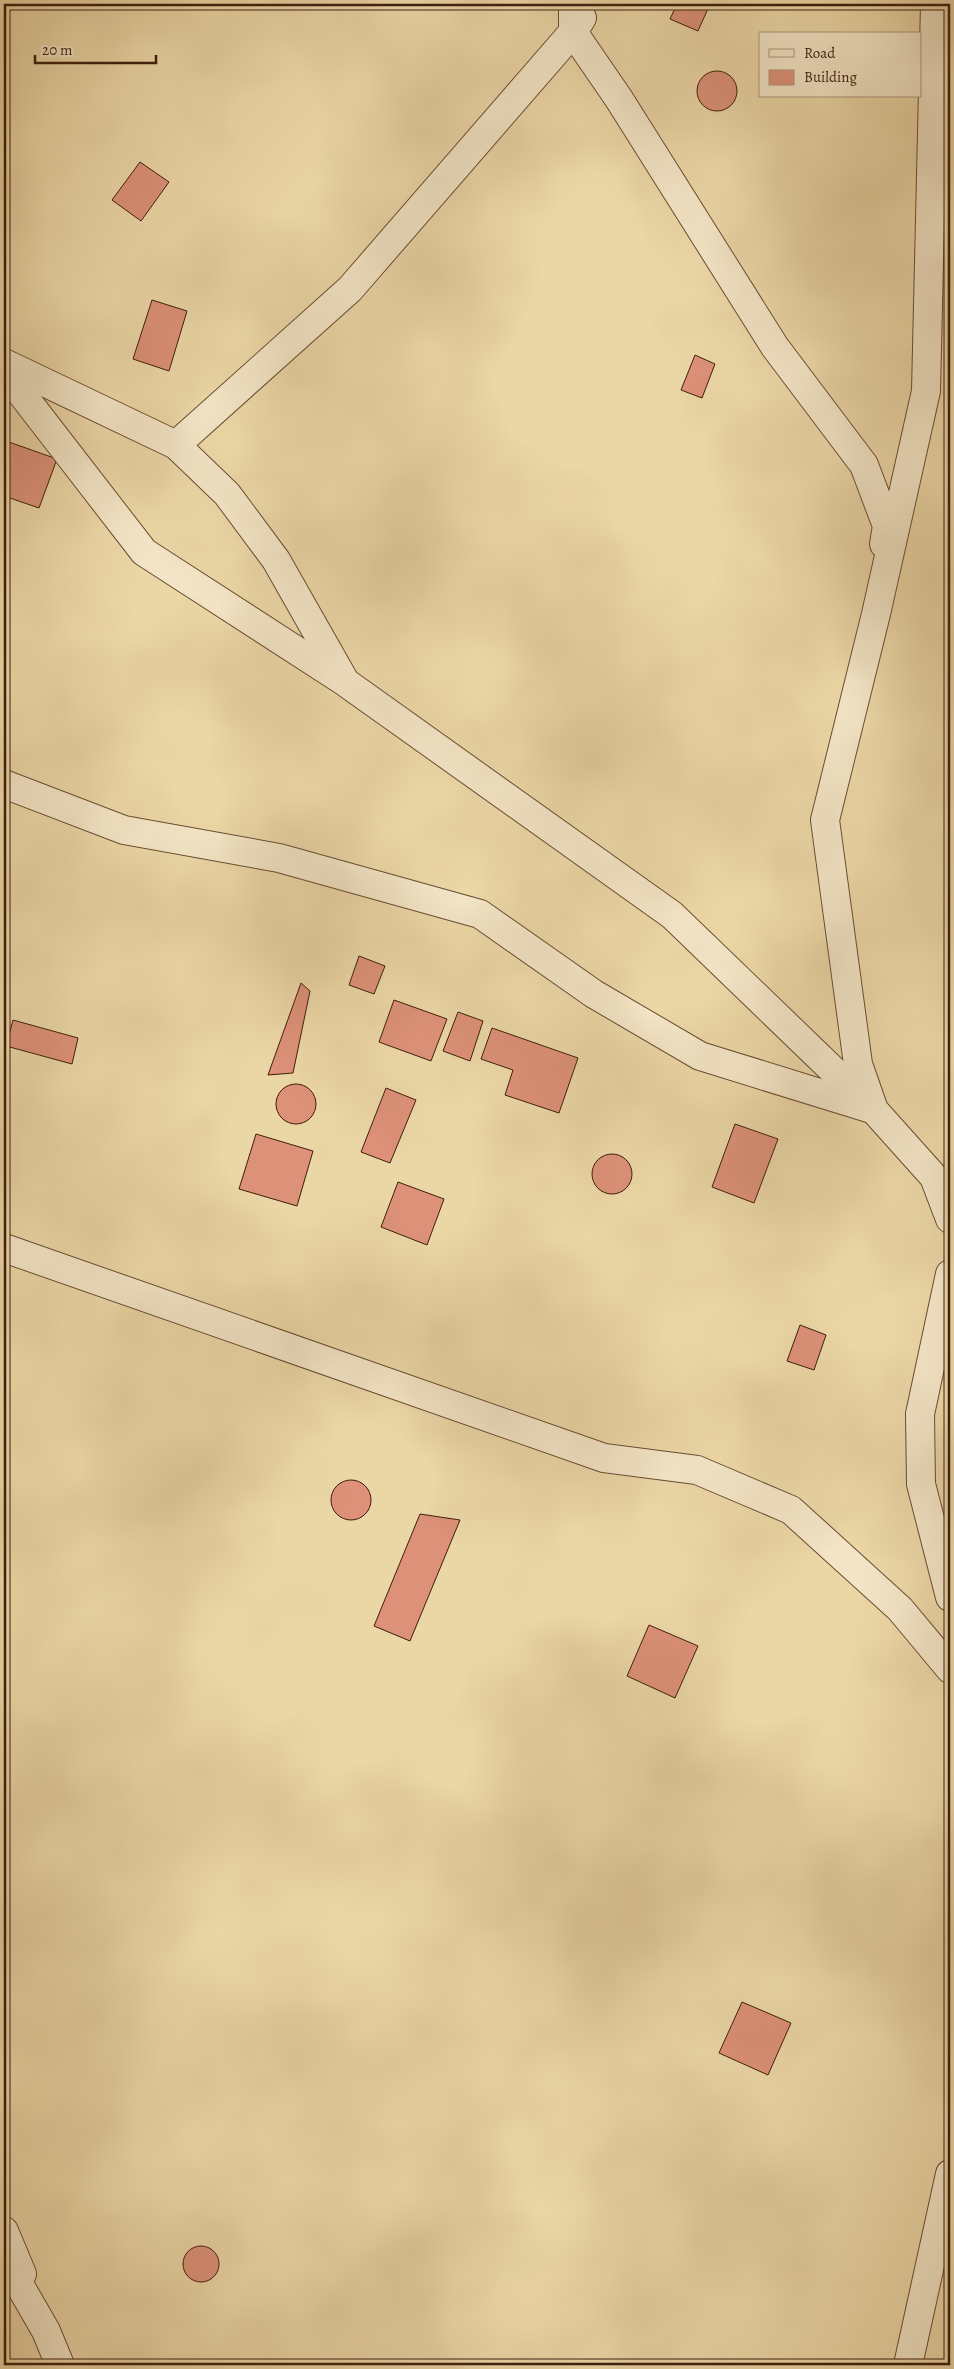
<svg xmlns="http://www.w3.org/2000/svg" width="954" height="2369" font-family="Alegreya,serif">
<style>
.building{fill:#dc9178;stroke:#3f1e0c}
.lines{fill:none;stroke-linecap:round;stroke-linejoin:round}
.minor-casing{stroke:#6a4c32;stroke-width:30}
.minor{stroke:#f2e4c5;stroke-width:28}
</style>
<rect width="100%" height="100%" fill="#ebd6a6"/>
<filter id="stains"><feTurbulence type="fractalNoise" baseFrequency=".004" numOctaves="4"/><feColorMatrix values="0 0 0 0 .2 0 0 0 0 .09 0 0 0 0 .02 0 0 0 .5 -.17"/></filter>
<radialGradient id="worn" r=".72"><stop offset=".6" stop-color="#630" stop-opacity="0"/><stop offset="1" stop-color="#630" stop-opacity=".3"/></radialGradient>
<g class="building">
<polygon points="677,4 710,4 698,31 670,19"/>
<circle cx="717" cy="91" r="20"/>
<polygon points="140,162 169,182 141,221 112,200"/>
<polygon points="152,300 187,311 169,371 133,359"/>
<polygon points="695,355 715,364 702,398 681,390"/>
<polygon points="6,441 57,459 39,508 4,496 4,448"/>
<polygon points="359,956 385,966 374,994 349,985"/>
<polygon points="301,983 310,991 293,1073 268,1075"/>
<polygon points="394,1000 447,1019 431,1061 379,1042"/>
<polygon points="458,1012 483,1021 470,1061 443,1051"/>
<polygon points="13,1020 78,1038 72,1064 6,1046"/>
<polygon points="492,1028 578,1058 559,1113 505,1095 513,1070 481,1059"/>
<circle cx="296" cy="1104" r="20"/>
<polygon points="386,1088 416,1100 390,1163 361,1152"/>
<polygon points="735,1124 778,1139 754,1203 712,1187"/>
<polygon points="256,1134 313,1151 297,1206 239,1189"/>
<circle cx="612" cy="1174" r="20"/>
<polygon points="398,1182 444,1199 427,1245 381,1227"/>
<polygon points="800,1325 826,1335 814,1370 787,1361"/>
<circle cx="351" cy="1500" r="20"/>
<polygon points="420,1514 460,1520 410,1641 374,1626"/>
<polygon points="649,1625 698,1646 675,1698 627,1676"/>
<polygon points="742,2002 791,2023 768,2075 719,2053"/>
<circle cx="201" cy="2264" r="18"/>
</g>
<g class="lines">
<defs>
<g id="minor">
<polyline points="573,4 573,32 619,99 775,347 864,465 887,526 884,544"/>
<polyline points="935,4 926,391 876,614 825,820 858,1064 874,1110 934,1177 950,1219"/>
<polyline points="4,363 176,445 227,494 276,560 343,678"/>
<polyline points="4,371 144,552 345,682 672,915 869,1105"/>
<polyline points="176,445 350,289 573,32 582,18"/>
<polyline points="4,784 124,830 279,858 480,914 594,994 700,1056 868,1108"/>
<polyline points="4,1248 604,1458 697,1470 791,1510 900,1609 950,1669"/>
<polyline points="950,1274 920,1414 921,1484 950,1597"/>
<polyline points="4,2231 22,2274"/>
<polyline points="4,2258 46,2331 60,2365"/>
<polyline points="908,2365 950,2174"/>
</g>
</defs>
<use href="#minor" class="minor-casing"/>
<use href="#minor" class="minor"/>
</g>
<rect width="954" height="2369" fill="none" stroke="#ebd6a6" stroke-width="20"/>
<rect x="5" y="5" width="944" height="2359" fill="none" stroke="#3f1e0c" stroke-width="2.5"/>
<rect x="10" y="10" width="934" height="2349" fill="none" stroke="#3f1e0c"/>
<rect x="759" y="32" width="162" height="65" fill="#f2e4c5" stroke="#aa957b"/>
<rect x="769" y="49" width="25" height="8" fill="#f2e4c5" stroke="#aa957b"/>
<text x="804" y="58" font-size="15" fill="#3f1e0c">Road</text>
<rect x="769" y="70" width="25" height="15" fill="#dc9178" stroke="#aa957b"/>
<text x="804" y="82" font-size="15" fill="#3f1e0c">Building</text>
<path d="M35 55v8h121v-8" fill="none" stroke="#3f1e0c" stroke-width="2.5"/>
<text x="42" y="55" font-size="15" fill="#3f1e0c" stroke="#f2e4c5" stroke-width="4" paint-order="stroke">20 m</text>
<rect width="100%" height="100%" filter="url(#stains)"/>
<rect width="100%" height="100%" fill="url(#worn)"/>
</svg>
